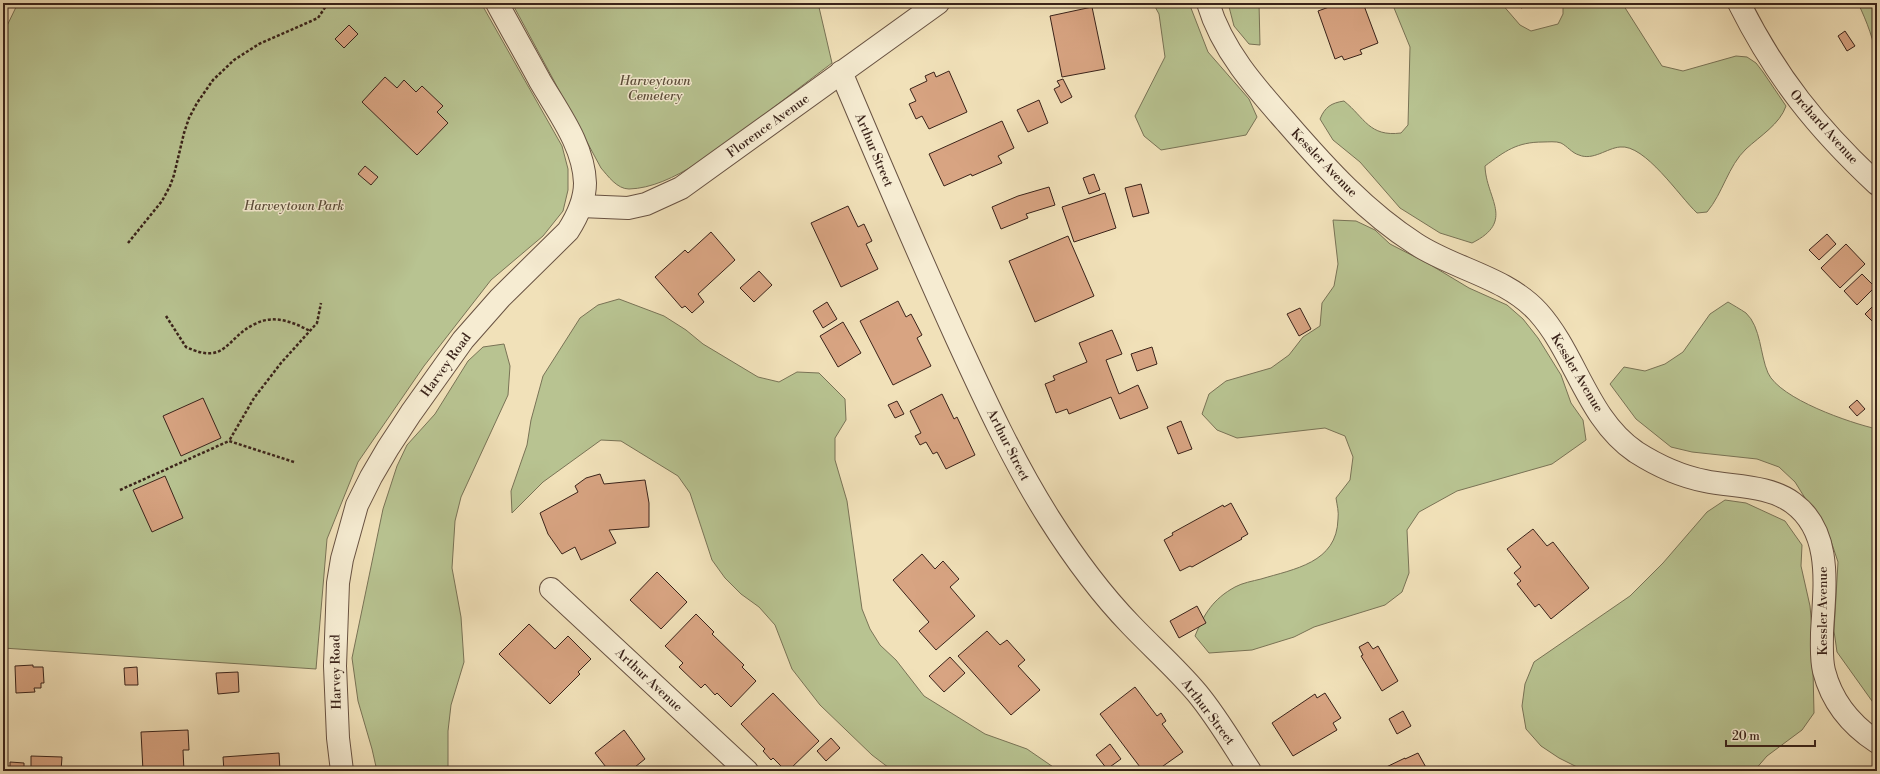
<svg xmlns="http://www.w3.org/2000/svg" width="1880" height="774" font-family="'Libre Bodoni',serif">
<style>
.green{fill:#b8c391;stroke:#797356}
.building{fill:#d8a482;stroke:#3a231a}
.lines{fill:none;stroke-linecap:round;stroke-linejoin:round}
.minor-casing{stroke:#685242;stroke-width:24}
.path{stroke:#3a231a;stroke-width:2.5;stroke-dasharray:3 2;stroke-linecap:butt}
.minor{stroke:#f6ecd2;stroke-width:22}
.labels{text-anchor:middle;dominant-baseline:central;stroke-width:3;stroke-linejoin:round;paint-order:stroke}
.park-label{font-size:13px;font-style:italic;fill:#5a4b38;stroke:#f6ecd2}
.street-label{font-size:13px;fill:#3a231a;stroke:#f6ecd2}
</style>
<rect width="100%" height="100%" fill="#f1e1b9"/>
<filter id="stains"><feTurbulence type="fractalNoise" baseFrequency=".005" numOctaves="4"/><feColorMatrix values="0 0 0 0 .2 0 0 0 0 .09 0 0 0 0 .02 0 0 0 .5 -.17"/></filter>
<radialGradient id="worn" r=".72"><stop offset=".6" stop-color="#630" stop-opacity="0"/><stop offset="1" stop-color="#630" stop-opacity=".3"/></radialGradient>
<g class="green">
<polygon points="18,3 481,3 562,146 568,169 568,190 563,211 543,236 491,280 424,366 358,462 327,539 316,669 3,648 3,34"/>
<path d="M512 3H818L832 63C807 82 782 101 757 120 723 145 673 188 629 189 617 189 608 176 601 168Z"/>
<polygon points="1153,3 1189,3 1208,52 1249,99 1257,117 1246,135 1161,150 1144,136 1135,116 1165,57 1159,14"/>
<polygon points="1228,3 1259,3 1260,45 1249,44 1234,26"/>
<path d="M1392 3H1501L1520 25 1531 31 1558 24 1563 14V3H1622L1662 66 1683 71 1736 56 1747 57 1756 63 1763 72 1786 106C1780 124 1760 136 1746 149 1728 166 1723 193 1707 212L1697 213C1679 196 1645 144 1620 147 1607 148 1593 161 1579 155 1572 153 1567 146 1561 143 1556 141 1548 142 1543 142 1517 142 1505 151 1485 166 1486 199 1516 221 1472 243L1440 233 1400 208 1360 162 1333 140 1320 119C1325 107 1331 103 1344 101 1365 118 1369 137 1401 133L1408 125 1410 47Z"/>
<path d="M1858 3H1877V61C1874 40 1867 22 1858 3Z"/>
<path d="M1333 220 1356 221 1375 230 1390 244 1429 264 1469 288 1507 305 1523 319 1538 338 1561 375 1571 403 1583 420 1586 440 1552 464 1457 491 1419 512 1407 530 1409 573 1402 592 1385 605 1314 627 1294 637 1252 650 1209 653 1195 636C1204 614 1213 599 1235 587 1242 583 1253 581 1261 579 1294 569 1337 563 1338 519 1339 512 1337 505 1336 498L1350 480 1353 457 1345 436 1325 428 1237 438 1217 430 1202 414 1209 394 1226 381 1271 368 1289 355 1303 337 1320 326 1322 303 1334 286 1338 264Z"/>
<polygon points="619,299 664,316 686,330 703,344 758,377 779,382 797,372 819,373 845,399 846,420 835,438 835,460 847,501 862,609 870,629 880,645 896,660 924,696 985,734 1027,749 1059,771 893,771 872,755 820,705 792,669 775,625 759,607 741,594 725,578 712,560 690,493 678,476 621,441 601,440 543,482 512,513 511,491 527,445 531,420 543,376 580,318 598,305"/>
<path d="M1728 302C1733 305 1740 309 1746 313 1761 327 1760 355 1768 373 1780 399 1850 423 1877 429V708L1837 652 1834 631 1838 562 1830 538 1795 482 1779 467 1757 459 1692 452 1671 447 1636 419 1610 384 1624 367 1645 371 1665 364 1683 352 1710 314Z"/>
<polygon points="504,344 510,366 508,395 461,497 455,521 452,568 461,617 464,662 451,705 448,731 448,771 377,771 372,749 358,701 352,658 383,509 397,466 407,445 435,414 468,361 483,347"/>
<polygon points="1725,500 1746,503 1785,521 1802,545 1801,566 1810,606 1812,628 1814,713 1802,730 1767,756 1754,771 1585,771 1559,758 1541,746 1526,729 1522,706 1525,684 1534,662 1630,596 1663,563 1707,512"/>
</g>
<g class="building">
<polygon points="1340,3 1363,3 1378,43 1360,50 1362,54 1344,60 1342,56 1335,59 1318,11"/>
<polygon points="1520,3 1537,3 1521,8"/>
<polygon points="1092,7 1105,69 1062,77 1050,16"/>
<polygon points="349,25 358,34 344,48 335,39"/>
<polygon points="1845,31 1855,46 1847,51 1838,36"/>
<polygon points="949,71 967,112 929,129 922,116 916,119 909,104 916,101 910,89 927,81 925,76 934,72 936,77"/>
<polygon points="385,77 397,88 404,80 416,92 422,86 443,106 437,112 448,123 417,155 362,102"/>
<polygon points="1063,79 1072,97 1061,103 1054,89 1060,86 1057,81"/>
<polygon points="1039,100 1048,123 1028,132 1017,110"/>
<polygon points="1002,121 1014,148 998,156 1002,163 972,176 971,174 944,186 929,154"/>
<polygon points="365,166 378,177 371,185 358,174"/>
<polygon points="1094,174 1100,190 1089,194 1083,178"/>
<polygon points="1141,184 1149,213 1133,217 1125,188"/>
<polygon points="1049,187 1055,205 1026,214 1028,218 1001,229 992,207 1018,196"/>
<polygon points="1105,193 1116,228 1074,242 1062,207"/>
<polygon points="848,206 858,227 864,224 872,241 866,244 878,269 841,287 811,223"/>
<polygon points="711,232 735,260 698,294 704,302 692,313 685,306 682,308 655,277 685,250 688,253"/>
<polygon points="1827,234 1836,244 1819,260 1809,250"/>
<polygon points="1068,236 1094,296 1035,322 1009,261"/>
<polygon points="1846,244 1865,264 1840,288 1821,268"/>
<polygon points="759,271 772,285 754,302 740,288"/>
<polygon points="1862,274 1875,287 1857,305 1844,291"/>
<polygon points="898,301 906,317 911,314 922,335 917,338 931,366 893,385 860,321"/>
<polygon points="827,302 837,319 823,328 813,311"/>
<polygon points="1877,302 1877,324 1876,325 1865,314"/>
<polygon points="1300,308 1311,329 1299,336 1287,314"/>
<polygon points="843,322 861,353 838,367 820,336"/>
<polygon points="1112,330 1122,354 1106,360 1119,394 1138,385 1148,408 1120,419 1111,397 1069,414 1067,409 1056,413 1045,384 1055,380 1053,376 1087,362 1079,343"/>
<polygon points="1152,347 1157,364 1137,371 1131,354"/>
<polygon points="942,394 954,419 957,417 975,455 946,469 937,452 933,454 926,442 920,445 915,436 921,433 910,411"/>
<polygon points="203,398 221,438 181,456 163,416"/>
<polygon points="1857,400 1865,409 1857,416 1849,407"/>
<polygon points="897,401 904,414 895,418 888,405"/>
<polygon points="1181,421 1192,449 1178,454 1167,427"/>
<polygon points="600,474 604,484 645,480 649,503 649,527 609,530 616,543 581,560 575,547 562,554 548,534 540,513 578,492 575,486 586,478"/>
<polygon points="165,476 183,518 152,532 133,490"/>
<polygon points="1231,503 1248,534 1241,538 1242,539 1192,567 1190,566 1180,571 1164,540 1173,535 1172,533 1223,505 1224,507"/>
<polygon points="1533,529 1547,546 1553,542 1589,588 1551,619 1539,604 1535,607 1517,584 1521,581 1514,573 1521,567 1507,549"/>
<polygon points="922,554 935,569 943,561 959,579 950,587 975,616 936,650 919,631 929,622 893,580"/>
<polygon points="657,572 687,602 661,629 630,600"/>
<polygon points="1197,606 1206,623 1179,638 1170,621"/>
<polygon points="696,614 714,632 712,634 744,665 742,667 756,681 731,707 717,693 715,695 705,684 701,688 679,667 683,663 665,646"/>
<polygon points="529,624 555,649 568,636 591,659 578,672 580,674 550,704 499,654"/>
<polygon points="987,631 1000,645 1007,640 1025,660 1018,666 1040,690 1011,715 958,656"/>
<polygon points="1368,642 1373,649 1378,646 1398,681 1382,691 1361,656 1363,655 1359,647"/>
<polygon points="950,657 965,673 944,692 929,676"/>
<polygon points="33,665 33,667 43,667 44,683 41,683 41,688 34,688 35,692 16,693 15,666"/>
<polygon points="137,667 138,685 125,685 124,668"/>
<polygon points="238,672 239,692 218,694 216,673"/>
<polygon points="1135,687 1157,716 1161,713 1166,721 1162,724 1183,752 1156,771 1143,771 1100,714"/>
<polygon points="773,693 819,741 788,771 786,771 773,758 771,760 763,751 765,749 741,724"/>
<polygon points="1325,693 1341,718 1333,723 1337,730 1293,756 1272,723 1315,694 1317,698"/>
<polygon points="1403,711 1411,726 1397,734 1389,719"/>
<polygon points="188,730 189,750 183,750 184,771 143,771 141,732"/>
<polygon points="624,730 645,759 630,771 609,771 595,753"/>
<polygon points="831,738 840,748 826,761 817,751"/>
<polygon points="1110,744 1121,759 1107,769 1096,755"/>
<polygon points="279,753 280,771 224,771 223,757"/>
<polygon points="1418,753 1428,771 1378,771 1405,758 1405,759"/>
<polygon points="31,756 62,757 61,771 31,771"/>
<polygon points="10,762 24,763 24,771 10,771"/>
</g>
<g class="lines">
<defs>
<g id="minor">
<path d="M1208 3C1222 50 1255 87 1287 123 1326 168 1366 212 1416 244 1454 269 1506 277 1538 312 1576 354 1587 419 1636 452 1658 466 1679 476 1705 481 1733 487 1769 485 1793 503 1834 533 1824 590 1822 633 1822 646 1821 659 1824 671 1832 702 1851 725 1877 742"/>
<path d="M1739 3C1776 77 1817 128 1877 184"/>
<path d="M841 72C879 162 917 251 957 339 985 400 1013 461 1049 518 1073 556 1100 593 1131 625 1153 648 1177 669 1197 693 1217 717 1233 745 1250 771"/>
<polyline points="581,206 628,208 646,204 681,188 938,3"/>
<polyline points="551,589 747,771"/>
<path d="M342 771 338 738 335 666 338 583 342 559 357 505 371 477 388 448 411 413 463 340 500 298 568 231C577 217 585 201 585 183 584 146 558 112 540 81 526 55 511 29 497 3"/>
</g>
</defs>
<use href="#minor" class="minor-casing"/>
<g class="path">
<polyline points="128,243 162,201 170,186 174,175 184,133 189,118 197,103 213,80 234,60 259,44 318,18 328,3"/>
<path d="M166 316 186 347C227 366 226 337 255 324 274 314 293 322 310 331"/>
<polyline points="294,462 229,441 254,398 281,363 317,323 321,303"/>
<polyline points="120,490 229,441"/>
</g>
<use href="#minor" class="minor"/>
</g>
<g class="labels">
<g class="park-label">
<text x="655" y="81">Harveytown<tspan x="655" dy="15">Cemetery</tspan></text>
<text x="294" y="206">Harveytown Park</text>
</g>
<g class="street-label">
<text transform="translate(768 126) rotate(-36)">Florence Avenue</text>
<text transform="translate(1824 127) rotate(48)">Orchard Avenue</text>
<text transform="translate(874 150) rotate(67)">Arthur Street</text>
<text transform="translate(1324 163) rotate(46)">Kessler Avenue</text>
<text transform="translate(446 365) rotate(-54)">Harvey Road</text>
<text transform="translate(1577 373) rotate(59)">Kessler Avenue</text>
<text transform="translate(1008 445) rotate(63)">Arthur Street</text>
<text transform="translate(1823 611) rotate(-90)">Kessler Avenue</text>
<text transform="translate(336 672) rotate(-91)">Harvey Road</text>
<text transform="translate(649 680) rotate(43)">Arthur Avenue</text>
<text transform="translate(1208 712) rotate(53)">Arthur Street</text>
</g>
</g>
<rect width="1880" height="774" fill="none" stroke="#f1e1b9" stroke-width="16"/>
<rect x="4" y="4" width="1872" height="766" fill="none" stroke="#3a231a" stroke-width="2"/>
<rect x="8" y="8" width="1864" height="758" fill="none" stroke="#3a231a"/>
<path d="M1726 740v6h89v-6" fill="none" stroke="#3a231a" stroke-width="2"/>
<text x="1732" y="740" font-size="12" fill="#3a231a" stroke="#f6ecd2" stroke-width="3" paint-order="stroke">20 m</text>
<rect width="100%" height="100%" filter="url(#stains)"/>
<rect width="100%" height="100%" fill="url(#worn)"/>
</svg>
